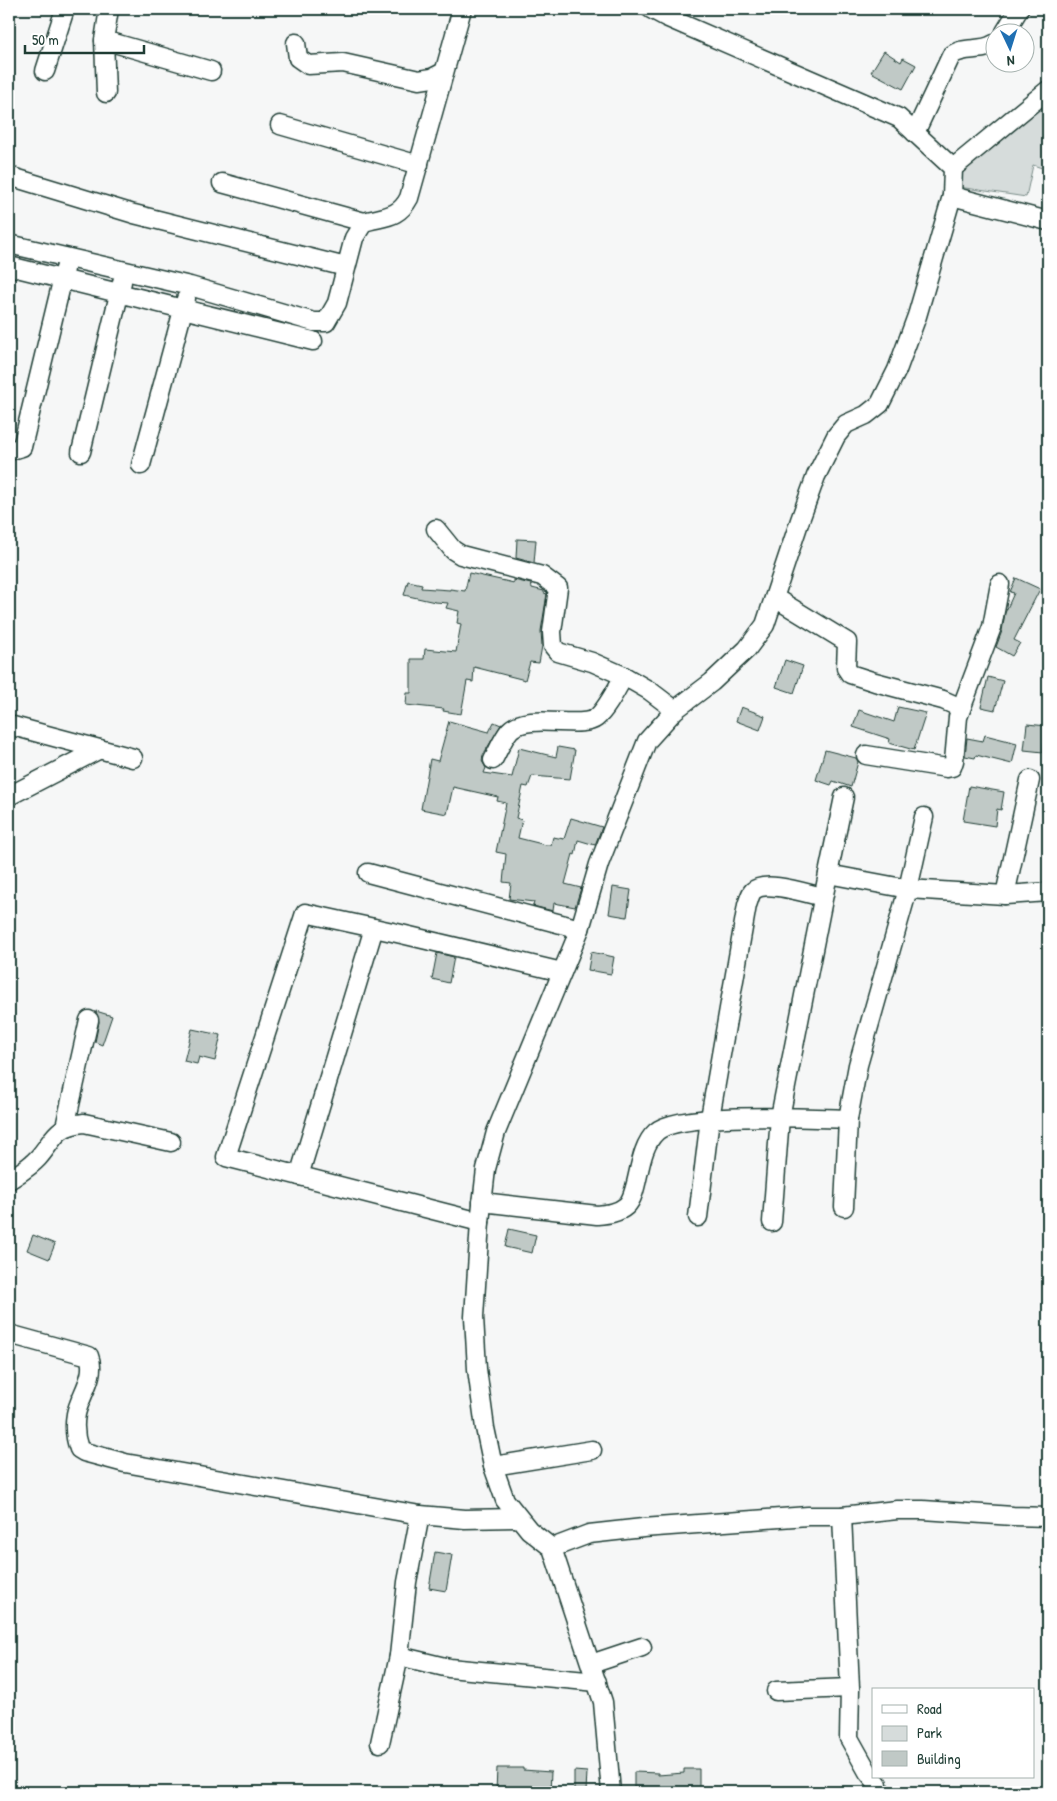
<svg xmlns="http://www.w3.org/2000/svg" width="1057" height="1801" font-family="'Patrick Hand',sans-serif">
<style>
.green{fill:#d6dcdb;stroke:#7a8c88}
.building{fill:#c0c9c6;stroke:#1f3d34}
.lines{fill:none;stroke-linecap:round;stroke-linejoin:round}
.minor-casing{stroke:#1f3d34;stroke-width:21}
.minor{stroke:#fff;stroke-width:18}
</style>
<rect width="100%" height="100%" fill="#f6f7f7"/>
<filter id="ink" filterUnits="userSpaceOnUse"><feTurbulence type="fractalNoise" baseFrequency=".02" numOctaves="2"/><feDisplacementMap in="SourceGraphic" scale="10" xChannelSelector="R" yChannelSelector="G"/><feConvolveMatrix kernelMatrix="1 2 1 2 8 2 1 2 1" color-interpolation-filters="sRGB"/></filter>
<g filter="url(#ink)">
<polygon class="green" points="1048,84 1048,170 1033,165 1026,197 959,187 958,159"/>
<g class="building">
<polygon points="884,51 901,62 903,58 916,65 903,89 871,72"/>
<polygon points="517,539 536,540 534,563 516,558"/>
<polygon points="469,573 514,583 514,580 531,584 532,588 544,591 544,593 547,594 541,631 542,646 539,663 530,662 525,680 474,667 473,682 467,681 461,714 443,711 444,709 406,705 407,693 411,693 411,659 424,659 425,649 456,652 461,624 457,623 459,611 446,608 448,603 435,602 404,595 408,581 422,584 421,588 450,590 450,589 465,591"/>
<polygon points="1016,578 1040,589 1014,640 1020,643 1012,656 996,647 1002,631 1005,613 1014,593 1010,592"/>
<polygon points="785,660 803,666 794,693 776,687"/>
<polygon points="988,677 1003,681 995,710 981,707"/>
<polygon points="741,707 765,716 760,730 736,721"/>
<polygon points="898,707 926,713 914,750 889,743 890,739 853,727 859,710 894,722"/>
<polygon points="449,721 489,732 494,722 501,725 483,755 482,761 486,768 484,773 512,777 519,748 556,757 558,747 575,750 570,779 532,776 528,787 523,786 516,818 522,820 518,838 546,845 551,845 553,837 564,839 571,818 602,827 595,845 578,840 575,855 573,854 565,884 581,888 575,907 554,903 553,911 533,906 534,902 509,899 511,883 503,882 506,854 496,852 506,803 497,801 498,797 453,787 447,814 421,809 430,759 438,761"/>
<polygon points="1027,724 1047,726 1043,752 1024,750"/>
<polygon points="985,735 1017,743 1012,764 976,755 975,758 965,756 967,738 983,741"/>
<polygon points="825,750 856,758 858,762 851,787 833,781 831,785 816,780"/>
<polygon points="969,786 1004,792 1001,810 997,809 995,826 963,821"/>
<polygon points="613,887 631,890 627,917 609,914"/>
<polygon points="591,952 614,957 611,974 588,970"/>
<polygon points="437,953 454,957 449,983 432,979"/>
<polygon points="96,1011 112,1016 102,1045 95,1042 99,1022"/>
<polygon points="192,1029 221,1035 215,1061 199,1057 197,1064 184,1061"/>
<polygon points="509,1229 536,1235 532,1253 505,1247"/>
<polygon points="33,1235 55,1244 49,1259 27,1250"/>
<polygon points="435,1552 452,1555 446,1591 429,1588"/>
<polygon points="497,1768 523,1768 523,1770 551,1772 550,1792 496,1792"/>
<polygon points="684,1769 699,1769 699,1792 634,1792 634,1772 658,1773 658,1775 684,1773"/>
<polygon points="574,1771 587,1772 586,1792 574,1792"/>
</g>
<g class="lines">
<defs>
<g id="minor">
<polyline points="109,9 104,40 211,71"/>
<polyline points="1005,32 1019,9"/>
<polyline points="104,40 106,93"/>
<polyline points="296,43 298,58 308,65 343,63 419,80 432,78 444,72"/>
<polyline points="45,71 65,9"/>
<polyline points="280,125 419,165"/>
<path d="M915 133 951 56C963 45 981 53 994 44"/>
<polyline points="953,168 1048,90"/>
<polyline points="9,176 134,214 346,267"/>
<polyline points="222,183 364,222"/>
<polyline points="952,196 1048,221"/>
<path d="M9 244 190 286 314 322H326L337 303 354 238 364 222C383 216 398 219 409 198L462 9"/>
<polyline points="9,266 313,341"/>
<polyline points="9,451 22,447 65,269"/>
<polyline points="81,452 122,282"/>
<polyline points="141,465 186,299"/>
<polyline points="436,529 453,550 461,555 542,576 558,588 552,632 553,646 558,652 592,662 624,676"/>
<polyline points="775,598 847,642 846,668 850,674 875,682 943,700 961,708"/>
<polyline points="9,725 133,758"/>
<polyline points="866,755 947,768 952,767 954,761 958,717 992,627 1000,584"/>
<path d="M493 760C498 751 503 738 510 730 528 712 581 730 596 718 607 709 617 688 624 676L650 691 675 710"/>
<polyline points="9,796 100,749"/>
<polyline points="368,873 580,929"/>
<polyline points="828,874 844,797"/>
<polyline points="1005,895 1030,780"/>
<polyline points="65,1127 89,1020"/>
<polyline points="299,1176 374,928"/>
<path d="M9 1180C18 1174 30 1167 38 1158 55 1139 54 1126 84 1123L171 1142"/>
<path d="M482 1202 597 1215C608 1214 618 1213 626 1206 640 1194 636 1150 656 1132 678 1111 813 1118 848 1119"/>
<polyline points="844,1207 848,1119 858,1065 908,889 924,817"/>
<path d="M698 1217 710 1118 747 905C749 900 750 894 753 891 765 879 808 894 823 897"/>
<polyline points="480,1222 226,1157 305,913 397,933 562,972"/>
<polyline points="772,1222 780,1117 828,874 908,889 1005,895 1048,892"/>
<path d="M9 1334 89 1356C97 1375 80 1395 76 1414 74 1425 75 1438 79 1449L84 1452 125 1463 420 1515 465 1519 518 1518"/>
<polyline points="493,1466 592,1450"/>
<polyline points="842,1516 850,1688 849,1738 868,1772 878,1784 878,1792"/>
<polyline points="552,1548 589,1534 643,1528 808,1516 842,1516 897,1510 923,1510 1013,1516 1048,1517"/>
<polyline points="399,1656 449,1668 597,1682"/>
<polyline points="591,1664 642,1647"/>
<polyline points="776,1691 850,1688"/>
<polyline points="380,1743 399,1656 407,1582 420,1515"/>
<polyline points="611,1792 603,1702 552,1548 529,1530 505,1500 493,1466 485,1428 477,1369 474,1317 480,1222 486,1169 496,1132 580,929 599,864 647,741 675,710 712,682 747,649 765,625 800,520 816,476 836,436 846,424 866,415 880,404 897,370 917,316 952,196 953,168 899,118 666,17 651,9"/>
</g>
</defs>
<use href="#minor" class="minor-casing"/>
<use href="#minor" class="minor"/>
</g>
</g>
<rect width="1057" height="1801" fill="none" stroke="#fff" stroke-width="30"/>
<rect x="15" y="15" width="1027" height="1771" fill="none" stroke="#1f3d34" stroke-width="2" filter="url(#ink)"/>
<rect x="872" y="1688" width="162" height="90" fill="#ffffff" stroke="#a5b1ae"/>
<rect x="882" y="1705" width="25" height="8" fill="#ffffff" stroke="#a5b1ae"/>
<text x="917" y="1714" font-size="15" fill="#1f3d34">Road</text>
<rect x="882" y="1726" width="25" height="15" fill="#d6dcdb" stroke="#a5b1ae"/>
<text x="917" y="1738" font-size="15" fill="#1f3d34">Park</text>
<rect x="882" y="1751" width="25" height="15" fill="#c0c9c6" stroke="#a5b1ae"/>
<text x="917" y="1764" font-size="15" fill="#1f3d34">Building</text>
<g transform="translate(1010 48) rotate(176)"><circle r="24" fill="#ffffff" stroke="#a5b1ae"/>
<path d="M0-4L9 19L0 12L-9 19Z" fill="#1f6fb2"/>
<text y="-8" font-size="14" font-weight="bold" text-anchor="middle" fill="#1f3d34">N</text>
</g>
<path d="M25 45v8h119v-8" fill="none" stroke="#1f3d34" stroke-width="2.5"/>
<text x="32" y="45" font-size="15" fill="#1f3d34" stroke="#ffffff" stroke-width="4" paint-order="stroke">50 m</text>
</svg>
